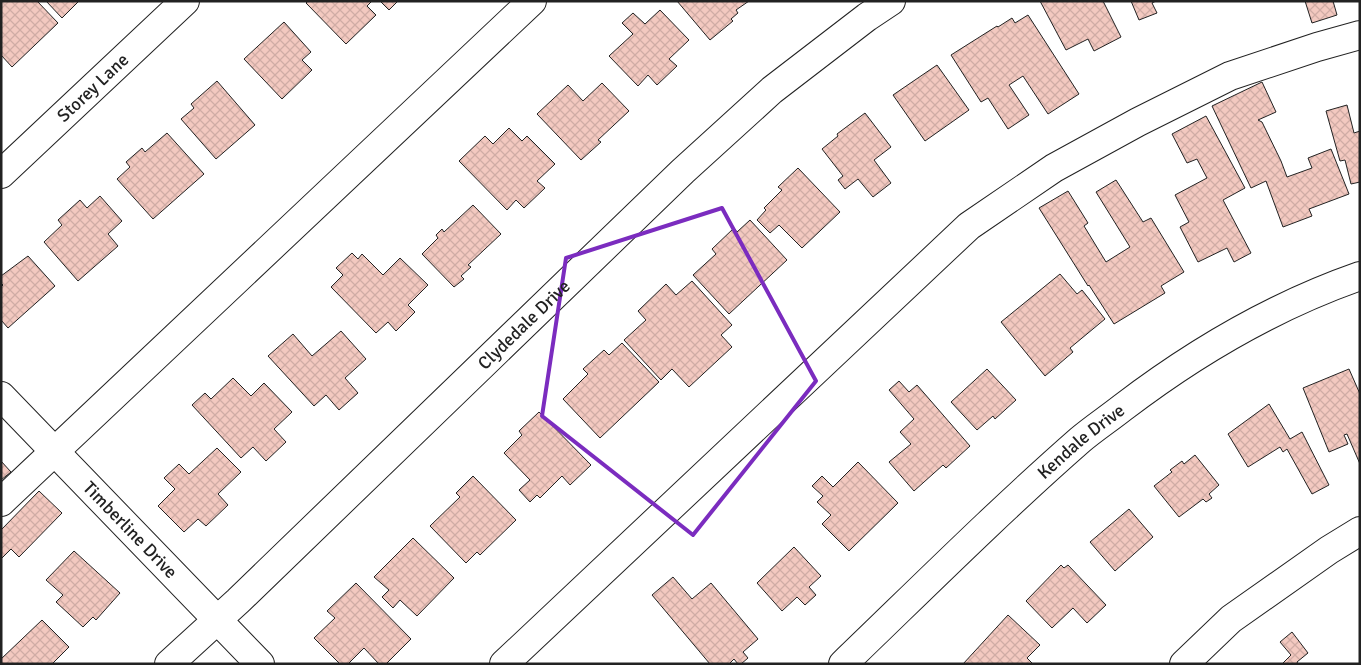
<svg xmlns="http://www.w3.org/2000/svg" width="1361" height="665" font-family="Signika,sans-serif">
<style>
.building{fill:url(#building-cross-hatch);stroke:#222}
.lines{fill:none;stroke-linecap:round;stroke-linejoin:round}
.minor-casing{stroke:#222;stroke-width:30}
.minor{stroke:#fff;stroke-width:28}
.marked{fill:none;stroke:#7b2cbf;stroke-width:4;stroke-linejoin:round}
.labels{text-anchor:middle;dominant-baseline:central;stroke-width:4;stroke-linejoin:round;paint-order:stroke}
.street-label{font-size:18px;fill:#222;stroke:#fff}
</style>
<defs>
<pattern id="building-cross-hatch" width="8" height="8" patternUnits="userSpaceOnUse" patternTransform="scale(1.25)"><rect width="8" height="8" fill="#f3c9c0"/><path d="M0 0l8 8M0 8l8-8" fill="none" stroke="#d0aca5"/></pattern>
</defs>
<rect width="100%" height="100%" fill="#fff"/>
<g class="building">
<polygon points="1,1 37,1 58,23 12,67 1,55"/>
<polygon points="46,1 79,1 62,18"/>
<polygon points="308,1 372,1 367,6 376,15 346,44 306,3"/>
<polygon points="380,1 398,1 389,10"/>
<polygon points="677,1 749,1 736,10 738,13 731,19 733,21 710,40"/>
<polygon points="1040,1 1103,1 1121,37 1094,51 1088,39 1066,50"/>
<polygon points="1131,1 1156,1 1152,3 1157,13 1139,20"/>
<polygon points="1305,1 1333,1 1337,15 1312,23"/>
<polygon points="660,10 689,40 669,59 677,66 657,85 648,75 638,86 609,56 633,34 622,23 633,13 645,24"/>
<polygon points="1028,15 1079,94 1048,114 1023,76 1009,85 1029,115 1008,129 988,98 981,102 951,55 997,26 998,27 1012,18 1015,23"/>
<polygon points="284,22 311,52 302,60 312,70 282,99 244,59"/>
<polygon points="937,65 969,110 925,141 893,95"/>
<polygon points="217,81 255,125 216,159 181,119 194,108 191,104"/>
<polygon points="1262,82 1276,112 1258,120 1262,122 1281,161 1287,177 1312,168 1308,158 1331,149 1349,194 1309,209 1312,216 1283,227 1266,181 1251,188 1212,106"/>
<polygon points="602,83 629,111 598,140 601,142 581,160 537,114 568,85 583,101"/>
<polygon points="1347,105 1354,133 1360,131 1360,182 1351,184 1345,160 1340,161 1326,111"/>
<polygon points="865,113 891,147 874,160 891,183 873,197 858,179 845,189 838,180 843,176 822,149 838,136 837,134"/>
<polygon points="1206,116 1245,188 1223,200 1251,253 1234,262 1227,248 1198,262 1180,227 1189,222 1175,195 1207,178 1197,159 1187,163 1172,134"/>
<polygon points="509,128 522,141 527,136 555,164 537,181 545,188 524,208 516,200 507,210 459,161 485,136 493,144"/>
<polygon points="167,133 204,174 153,219 117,179 130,167 126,162 142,148 145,152"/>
<polygon points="798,168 840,212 802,248 779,225 770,233 757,220 766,210 764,208 782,190 778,187"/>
<polygon points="1116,180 1143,222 1151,218 1184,272 1161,286 1165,293 1114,324 1089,285 1088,286 1039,208 1068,191 1088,223 1084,226 1106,262 1130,247 1096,192"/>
<polygon points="100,196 122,221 108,234 118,246 78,281 44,242 62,225 58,220 80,200 87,208"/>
<polygon points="473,205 501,234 468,265 471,267 461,276 464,279 454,287 422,254 438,238 436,235 442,229 444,232"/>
<polygon points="750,220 787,260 729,314 693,275 716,254 712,249 734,228 737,232"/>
<polygon points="352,253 358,259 362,254 383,275 400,258 428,285 408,305 415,312 396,331 388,322 376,333 331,287 343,275 336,268"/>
<polygon points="28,256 55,286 8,328 1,320 1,287 3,285 1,283 1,276"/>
<polygon points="1060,274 1077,294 1082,290 1105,319 1070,348 1073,352 1045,376 1001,322"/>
<polygon points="692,281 732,325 721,335 732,347 689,387 672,369 661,380 624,340 646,320 638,311 666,284 676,295"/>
<polygon points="341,331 366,359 345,378 358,393 339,410 326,395 314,406 268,356 293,334 312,356"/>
<polygon points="622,343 659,382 600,438 563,399 588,374 583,369 604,350 609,355"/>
<polygon points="987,369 1016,400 995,419 993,416 977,430 951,402"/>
<polygon points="1349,369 1360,394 1360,464 1347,434 1344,435 1348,444 1329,452 1303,388"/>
<polygon points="233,378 251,396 264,383 292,412 274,429 286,442 266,461 253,447 241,458 192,405 205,393 211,399"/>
<polygon points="899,381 909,392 917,385 970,446 946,468 943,465 914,491 889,462 911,444 900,432 914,419 889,390"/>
<polygon points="1269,404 1290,439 1302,432 1329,485 1312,494 1287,449 1283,452 1280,447 1248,467 1228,434"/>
<polygon points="539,412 591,465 570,485 562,476 540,498 537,495 530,502 519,490 530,480 504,453 522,435 519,431"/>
<polygon points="217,448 241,472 218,494 228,505 206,526 198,519 184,532 158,506 175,489 164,478 179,464 189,474"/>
<polygon points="1195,455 1219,485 1209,494 1212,498 1206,502 1203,499 1179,517 1154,486 1172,472 1170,470 1182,461 1184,464"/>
<polygon points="1,461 11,472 1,480"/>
<polygon points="858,462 898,503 849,551 822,524 831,515 817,502 823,496 812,486 822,476 833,487"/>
<polygon points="473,476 516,520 480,555 477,552 466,563 430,526 460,497 456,493"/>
<polygon points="39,491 62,513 19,557 11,549 1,559 1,530"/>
<polygon points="1129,509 1153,537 1115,571 1090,542"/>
<polygon points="413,538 454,578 417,616 400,600 393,608 382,597 389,590 374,577"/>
<polygon points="794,547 821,576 809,587 816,595 805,605 797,597 782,611 757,583"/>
<polygon points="74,551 120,593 96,620 93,617 83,627 56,602 63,595 46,580"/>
<polygon points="1061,565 1064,568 1068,565 1106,605 1087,623 1073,608 1052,628 1026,601"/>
<polygon points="673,577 692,599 711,583 758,639 743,652 748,658 741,664 738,664 734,659 729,664 710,664 652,595"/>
<polygon points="356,583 411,639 386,664 379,664 364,648 348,664 340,664 314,638 335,618 327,611"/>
<polygon points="1008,615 1040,645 1027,658 1033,664 963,664"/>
<polygon points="42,620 69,647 52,664 1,664 1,659"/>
<polygon points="1292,632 1308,653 1297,662 1298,664 1282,664 1291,655 1280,642"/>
</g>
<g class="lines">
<defs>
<g id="minor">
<path id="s1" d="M1 174 185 1"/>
<path id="s2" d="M1 396 260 664"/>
<polyline points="1,502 532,1"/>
<path id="s3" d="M169 664 238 601 683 171 772 90 867 17 891 1"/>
<polyline points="504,664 969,226 1054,168 1138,122 1230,76 1317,47 1360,35"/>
<path id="s4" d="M843 664C921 589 999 511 1080 440 1093 429 1108 419 1122 408 1194 353 1274 306 1360 276"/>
<polyline points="1184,664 1231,619 1329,550 1360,531"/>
</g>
</defs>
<use href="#minor" class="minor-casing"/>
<use href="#minor" class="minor"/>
</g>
<path class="marked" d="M722 208 816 381 693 535 542 416 566 258Z"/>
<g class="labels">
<g class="street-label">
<text stroke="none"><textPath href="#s1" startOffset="126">Storey Lane</textPath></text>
<text stroke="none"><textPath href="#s3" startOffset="491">Clydedale Drive</textPath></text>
<text stroke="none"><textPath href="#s4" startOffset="326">Kendale Drive</textPath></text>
<text stroke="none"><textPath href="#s2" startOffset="186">Timberline Drive</textPath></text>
</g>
</g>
<rect width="1361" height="665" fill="none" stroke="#222222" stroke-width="5"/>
</svg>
